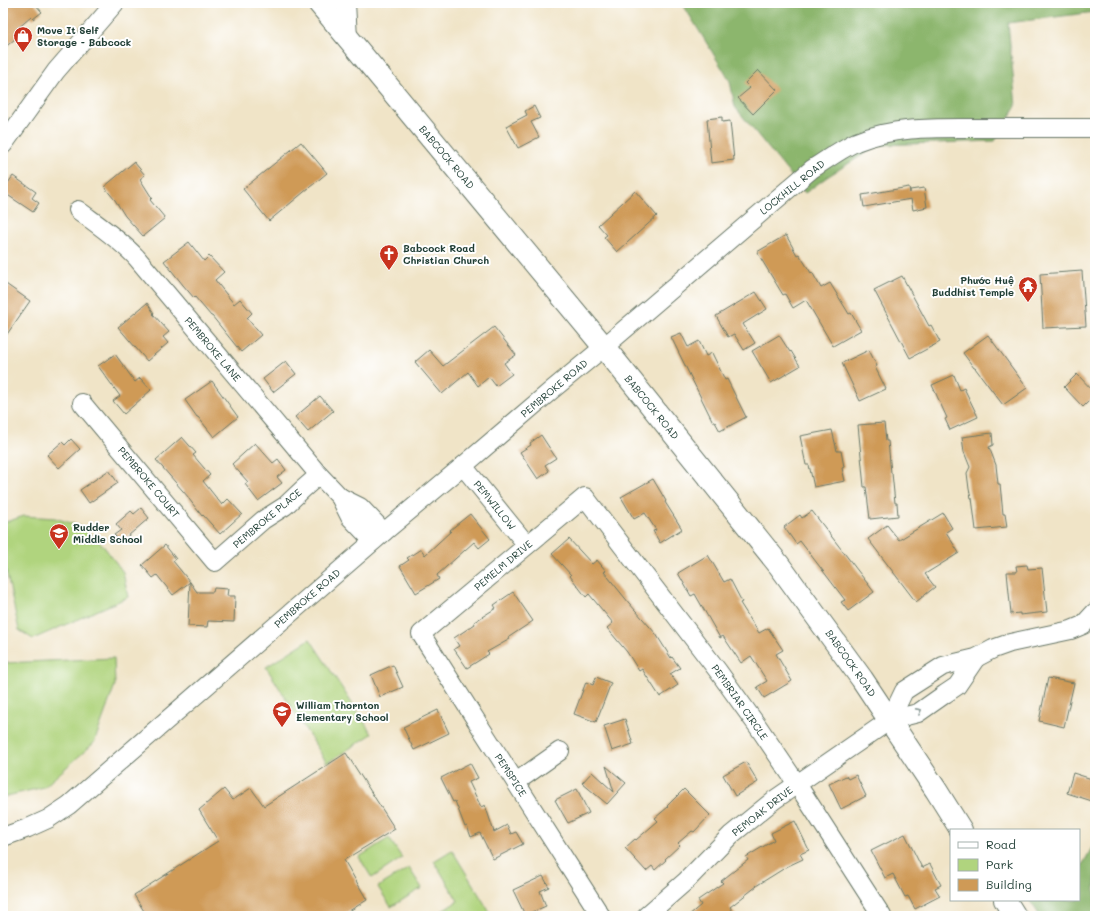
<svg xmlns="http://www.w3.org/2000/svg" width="1098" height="919" font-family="Mali,sans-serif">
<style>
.green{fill:#b0d47e;stroke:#688859}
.forest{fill:#8cb66d;stroke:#567a50}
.building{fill:#cf9a56}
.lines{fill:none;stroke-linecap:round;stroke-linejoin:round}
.minor-casing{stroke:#687767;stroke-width:20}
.major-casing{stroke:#687767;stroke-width:24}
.minor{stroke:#fff;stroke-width:18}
.major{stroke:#fff;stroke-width:22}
.oneway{stroke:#8f9e9a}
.labels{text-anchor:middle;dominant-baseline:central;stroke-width:4;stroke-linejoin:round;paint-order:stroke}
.poi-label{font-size:10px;font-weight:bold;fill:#1f3d34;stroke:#fff;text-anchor:start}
.street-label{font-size:10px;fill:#1f3d34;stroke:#fff}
</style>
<rect width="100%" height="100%" fill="#fff"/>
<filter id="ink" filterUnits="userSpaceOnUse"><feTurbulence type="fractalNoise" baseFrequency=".025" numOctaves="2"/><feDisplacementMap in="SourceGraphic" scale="8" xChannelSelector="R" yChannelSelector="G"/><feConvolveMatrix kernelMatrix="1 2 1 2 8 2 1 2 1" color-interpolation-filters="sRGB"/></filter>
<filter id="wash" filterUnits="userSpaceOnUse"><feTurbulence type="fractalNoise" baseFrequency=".012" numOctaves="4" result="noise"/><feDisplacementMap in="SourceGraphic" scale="16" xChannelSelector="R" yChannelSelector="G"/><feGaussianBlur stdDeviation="0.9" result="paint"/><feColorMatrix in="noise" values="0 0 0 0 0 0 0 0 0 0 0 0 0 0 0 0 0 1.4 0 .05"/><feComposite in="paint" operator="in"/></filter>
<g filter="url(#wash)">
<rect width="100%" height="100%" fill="#f0e4c7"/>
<g class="green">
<polygon points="24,516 55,518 80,526 102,544 123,572 128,597 33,639 19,630 3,556 3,523"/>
<polygon points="310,639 372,734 327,763 266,667"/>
<polygon points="114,658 115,685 94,743 44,787 3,797 3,663"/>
<polygon points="389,838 402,858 372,878 359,857"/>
<polygon points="452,850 492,916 434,916 458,901 434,861"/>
<polygon points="409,868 422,888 391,907 378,887"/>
</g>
<g class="forest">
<polygon points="682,3 1095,3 1095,12 1008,23 1016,106 995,141 878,145 827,177 805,193 735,107 730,81"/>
<polygon points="1095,842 1095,916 1040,916 1031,902 1034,900 1079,900 1079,871"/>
</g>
<g id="blocks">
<g class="building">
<polygon points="3,3 34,3 42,12 33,19 31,17 17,29 21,34 3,49"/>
<polygon points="758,70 777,90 753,114 738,98 750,88 745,83"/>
<polygon points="534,106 540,118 531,122 539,137 518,148 506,126 527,115 525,111"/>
<polygon points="722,117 722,122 730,121 734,160 711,163 707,119"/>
<polygon points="301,142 327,173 269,221 243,189"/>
<polygon points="134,162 145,175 140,179 152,198 150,200 165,218 143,236 125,216 115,200 104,187"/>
<polygon points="13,176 36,192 32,198 39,203 33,212 3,192 3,190"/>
<polygon points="909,187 910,193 910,190 924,188 927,207 913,210 911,199 864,207 862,195"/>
<polygon points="635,191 657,216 617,252 604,237 607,235 598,225"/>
<polygon points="786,235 797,255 799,254 811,273 812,272 821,288 830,283 849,314 851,313 861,330 833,346 806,300 793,308 785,294 783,295 757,252"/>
<polygon points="189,242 204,261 209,256 224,272 215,280 234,304 240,299 252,313 247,318 261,335 241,352 212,316 211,316 195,297 194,298 183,285 164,261"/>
<polygon points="1082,271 1086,326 1043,328 1040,274"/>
<polygon points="902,276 929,326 931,325 940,342 910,358 874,290"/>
<polygon points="3,282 30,301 3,340"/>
<polygon points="756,292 767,309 743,324 755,343 744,350 734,334 728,337 716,316"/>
<polygon points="147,303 154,313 153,314 169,332 163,337 168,343 147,361 118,327"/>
<polygon points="494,327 516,355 504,363 512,374 496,386 489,377 478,386 468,372 442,394 415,362 429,350 443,366"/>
<polygon points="681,333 688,347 699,341 706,356 712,353 725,380 727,379 746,417 720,431 715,422 713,422 671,337"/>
<polygon points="779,335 790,352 791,351 800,366 771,383 752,351"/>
<polygon points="988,335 1027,388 1003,405 975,368 974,368 963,353"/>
<polygon points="869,350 877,366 875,367 886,389 860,401 842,363"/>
<polygon points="115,354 135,382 140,378 151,390 124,414 113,401 120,396 98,366"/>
<polygon points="286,361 296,374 273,392 263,379"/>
<polygon points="1077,374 1095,393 1095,395 1083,407 1064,387"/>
<polygon points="954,375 960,390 964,388 978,417 950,430 945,419 947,418 932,385"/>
<polygon points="212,381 238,417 214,437 198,417 197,417 185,400"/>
<polygon points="320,396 333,411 308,432 295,417"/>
<polygon points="884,423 886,441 888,441 891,473 892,473 895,503 897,503 898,516 870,519 866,487 864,487 858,425"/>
<polygon points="832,430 837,451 841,451 844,467 842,468 845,481 814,487 809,465 806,465 800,436"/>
<polygon points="992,433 993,445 989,447 996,465 998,484 1000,484 1003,514 1005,514 1007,527 976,530 972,498 971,498 969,489 967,473 970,467 964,452 962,437"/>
<polygon points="541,435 556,458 545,465 549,471 538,479 520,452 531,445 530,443"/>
<polygon points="182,437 196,453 193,455 210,475 203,481 222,505 228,499 242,514 220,534 203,515 202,516 189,499 189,498 156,460"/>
<polygon points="71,439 80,449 59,468 47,455 62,442 65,445"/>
<polygon points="255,443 273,463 278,459 286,470 277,477 282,483 258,501 245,484 248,482 232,464"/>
<polygon points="109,470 118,483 89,503 80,490"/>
<polygon points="653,479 666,501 665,502 682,529 660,543 653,531 656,530 645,513 634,519 621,497"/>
<polygon points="141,508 149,518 121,542 114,535 121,530 116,524 131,511 134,514"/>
<polygon points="812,511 874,592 848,611 841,602 845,600 820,567 800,541 796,544 784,527 800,515 802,518"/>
<polygon points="943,513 952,528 946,532 959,553 925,574 935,587 916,602 868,539 887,525 899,540"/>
<polygon points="470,514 490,539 479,548 474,542 437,575 439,579 416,593 400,566 409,560 407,558 421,549 425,555 451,531 450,530"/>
<polygon points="569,539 592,564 597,560 606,571 604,572 629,603 656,634 671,658 672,657 680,668 670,674 678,685 660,697 642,669 639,671 627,652 607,628 613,623 589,594 586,597 570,576 571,575 552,554"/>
<polygon points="165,545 176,559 173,561 190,582 173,595 157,575 153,578 142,565"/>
<polygon points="708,555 724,582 730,579 742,602 740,603 759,633 768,628 783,650 776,654 792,681 764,698 757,687 767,681 751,656 741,663 723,636 720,638 695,594 691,596 678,573"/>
<polygon points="1027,565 1028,569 1042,568 1047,612 1020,615 1020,613 1011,614 1007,572 1017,572 1016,566"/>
<polygon points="190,582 197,592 213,592 214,588 228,589 227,596 235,596 234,622 208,621 207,627 188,626"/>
<polygon points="513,592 533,621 509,637 510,639 487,652 489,654 467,668 454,649 459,646 454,638 475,624 474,622 496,608 494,605"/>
<polygon points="393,665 403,687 380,697 371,675"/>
<polygon points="596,677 611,683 596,722 574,714 586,682 593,685"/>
<polygon points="1048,678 1074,683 1064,727 1039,721"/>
<polygon points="438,710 449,733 414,750 403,727"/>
<polygon points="625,719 633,744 612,751 604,726"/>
<polygon points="346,753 395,829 344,860 367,900 341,916 147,916 134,895 218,841 199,810 224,789 233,800 251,788 264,806"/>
<polygon points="746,762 758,782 735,796 723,775"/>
<polygon points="470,763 478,778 469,782 481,807 485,805 494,832 507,825 511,834 516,832 523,844 493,859 480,833 471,837 467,826 465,827 455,801 453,802 441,778"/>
<polygon points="606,766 626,783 607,804 582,783 592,772 614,792"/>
<polygon points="1073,773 1095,780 1095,802 1067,793"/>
<polygon points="856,775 866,796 841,809 829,784 846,776 848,779"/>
<polygon points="577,789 589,813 568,823 555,800"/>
<polygon points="684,789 710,815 694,832 692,831 678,843 680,845 665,859 666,860 655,870 652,866 646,871 625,848 635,839 636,840 658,821 655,818 668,807 667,806"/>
<polygon points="795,821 809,850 800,854 803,859 788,866 756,886 757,886 730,907 736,916 688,916 701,905 698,900 723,883 721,881 748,860 746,857 774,840 771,833"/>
<polygon points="905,834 922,868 930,864 941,885 935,888 940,896 915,909 908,896 905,897 893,874 885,878 871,851"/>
<polygon points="543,876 549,887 540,891 546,906 525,915 513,890"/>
</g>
</g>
</g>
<g filter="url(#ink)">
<use href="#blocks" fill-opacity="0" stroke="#687767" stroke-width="1"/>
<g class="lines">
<defs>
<g id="minor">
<polyline points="346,3 348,38"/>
<polyline points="3,145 56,71 115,3"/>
<path d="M78 210C98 225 119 239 136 257L319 475 340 497 350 517 373 541"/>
<polyline points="82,403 215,562 263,520 285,506 303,489 319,475"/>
<polyline points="463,466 527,545"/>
<polyline points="340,497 360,507 384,532"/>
<polyline points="890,720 904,691 943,666 976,658 993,649 1010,643 1071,630 1083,625 1095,612"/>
<polyline points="516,782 560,751"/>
<path d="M3 837 28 828 48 819 69 805 384 532 463 466 553 389 604 347 812 169C826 160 841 149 856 142 895 126 938 128 979 128 1018 128 1056 128 1095 128"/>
<polyline points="601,916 421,634 585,497 718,671 759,728 797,784 882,916"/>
<polyline points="646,916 686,881 731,835 774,800 890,720 918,713 945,694 957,686 976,658"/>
</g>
<g id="major">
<polyline points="319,3 604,347 779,565 862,679 936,790 961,830"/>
<polyline points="1005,900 1015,916"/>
</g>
</defs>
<use href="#minor" class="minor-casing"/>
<use href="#major" class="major-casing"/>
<use href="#minor" class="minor"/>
<use href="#major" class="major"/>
</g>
<defs><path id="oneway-chevron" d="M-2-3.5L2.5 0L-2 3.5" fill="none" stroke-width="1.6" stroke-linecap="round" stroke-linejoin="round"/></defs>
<use class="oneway" href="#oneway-chevron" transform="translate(919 711) rotate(-28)"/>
</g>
<defs>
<symbol id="shop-pin" viewBox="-11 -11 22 30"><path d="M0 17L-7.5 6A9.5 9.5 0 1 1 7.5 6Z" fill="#c8321e" stroke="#fff"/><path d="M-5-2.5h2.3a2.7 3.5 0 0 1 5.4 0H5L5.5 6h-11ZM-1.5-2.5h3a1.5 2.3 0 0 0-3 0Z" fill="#fff"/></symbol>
<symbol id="church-pin" viewBox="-11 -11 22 30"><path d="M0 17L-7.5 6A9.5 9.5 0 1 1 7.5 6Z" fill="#c8321e" stroke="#fff"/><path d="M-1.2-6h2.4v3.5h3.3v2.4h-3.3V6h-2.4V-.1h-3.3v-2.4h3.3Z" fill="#fff"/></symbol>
<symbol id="temple-pin" viewBox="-11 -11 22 30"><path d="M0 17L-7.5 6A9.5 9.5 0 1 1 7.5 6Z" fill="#c8321e" stroke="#fff"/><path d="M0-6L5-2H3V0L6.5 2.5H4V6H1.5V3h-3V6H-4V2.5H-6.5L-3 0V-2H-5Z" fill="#fff"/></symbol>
<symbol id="school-pin" viewBox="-11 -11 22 30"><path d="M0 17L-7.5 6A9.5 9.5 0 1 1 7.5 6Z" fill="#c8321e" stroke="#fff"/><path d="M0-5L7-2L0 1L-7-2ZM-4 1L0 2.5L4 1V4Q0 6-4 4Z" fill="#fff"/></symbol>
</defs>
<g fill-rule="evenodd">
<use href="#shop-pin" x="12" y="25" width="22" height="30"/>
<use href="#church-pin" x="378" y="243" width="22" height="30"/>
<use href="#temple-pin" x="1017" y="275" width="22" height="30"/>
<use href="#school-pin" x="48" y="522" width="22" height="30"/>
<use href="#school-pin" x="271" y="700" width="22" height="30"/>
</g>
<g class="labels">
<g class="poi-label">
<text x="37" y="30">Move It Self<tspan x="37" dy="12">Storage - Babcock</tspan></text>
<text x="403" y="248">Babcock Road<tspan x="403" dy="12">Christian Church</tspan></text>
<text x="1014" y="280" text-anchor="end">Phước Huệ<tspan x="1014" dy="12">Buddhist Temple</tspan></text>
<text x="73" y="527">Rudder<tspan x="73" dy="12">Middle School</tspan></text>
<text x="296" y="705">William Thornton<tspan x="296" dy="12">Elementary School</tspan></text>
</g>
<g class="street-label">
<text transform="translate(447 157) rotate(50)">BABCOCK ROAD</text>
<text transform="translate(792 187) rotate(-39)">LOCKHILL ROAD</text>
<text transform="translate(213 349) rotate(50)">PEMBROKE LANE</text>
<text transform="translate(554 388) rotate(-40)">PEMBROKE ROAD</text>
<text transform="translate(652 407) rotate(51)">BABCOCK ROAD</text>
<text transform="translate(149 482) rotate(50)">PEMBROKE COURT</text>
<text transform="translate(495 505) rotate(51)">PEMWILLOW</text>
<text transform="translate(267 518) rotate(-40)">PEMBROKE PLACE</text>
<text transform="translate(503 565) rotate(-40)">PEMELM DRIVE</text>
<text transform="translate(307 598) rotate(-41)">PEMBROKE ROAD</text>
<text transform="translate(851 663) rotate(55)">BABCOCK ROAD</text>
<text transform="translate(740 702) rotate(55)">PEMBRIAR CIRCLE</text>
<text transform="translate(511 775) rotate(57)">PEMSPICE</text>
<text transform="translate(762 811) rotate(-38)">PEMOAK DRIVE</text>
</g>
</g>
<rect width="1098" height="919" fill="none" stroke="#fff" stroke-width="16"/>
<rect x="950" y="829" width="130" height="72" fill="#ffffff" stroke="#a5b1ae"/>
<rect x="958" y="842" width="20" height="6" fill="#ffffff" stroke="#a5b1ae"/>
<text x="986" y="849" font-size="12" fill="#1f3d34">Road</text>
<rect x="958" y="859" width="20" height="12" fill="#b0d47e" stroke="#a5b1ae"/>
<text x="986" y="869" font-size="12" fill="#1f3d34">Park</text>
<rect x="958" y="879" width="20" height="12" fill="#cf9a56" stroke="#a5b1ae"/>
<text x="986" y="889" font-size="12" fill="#1f3d34">Building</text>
</svg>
